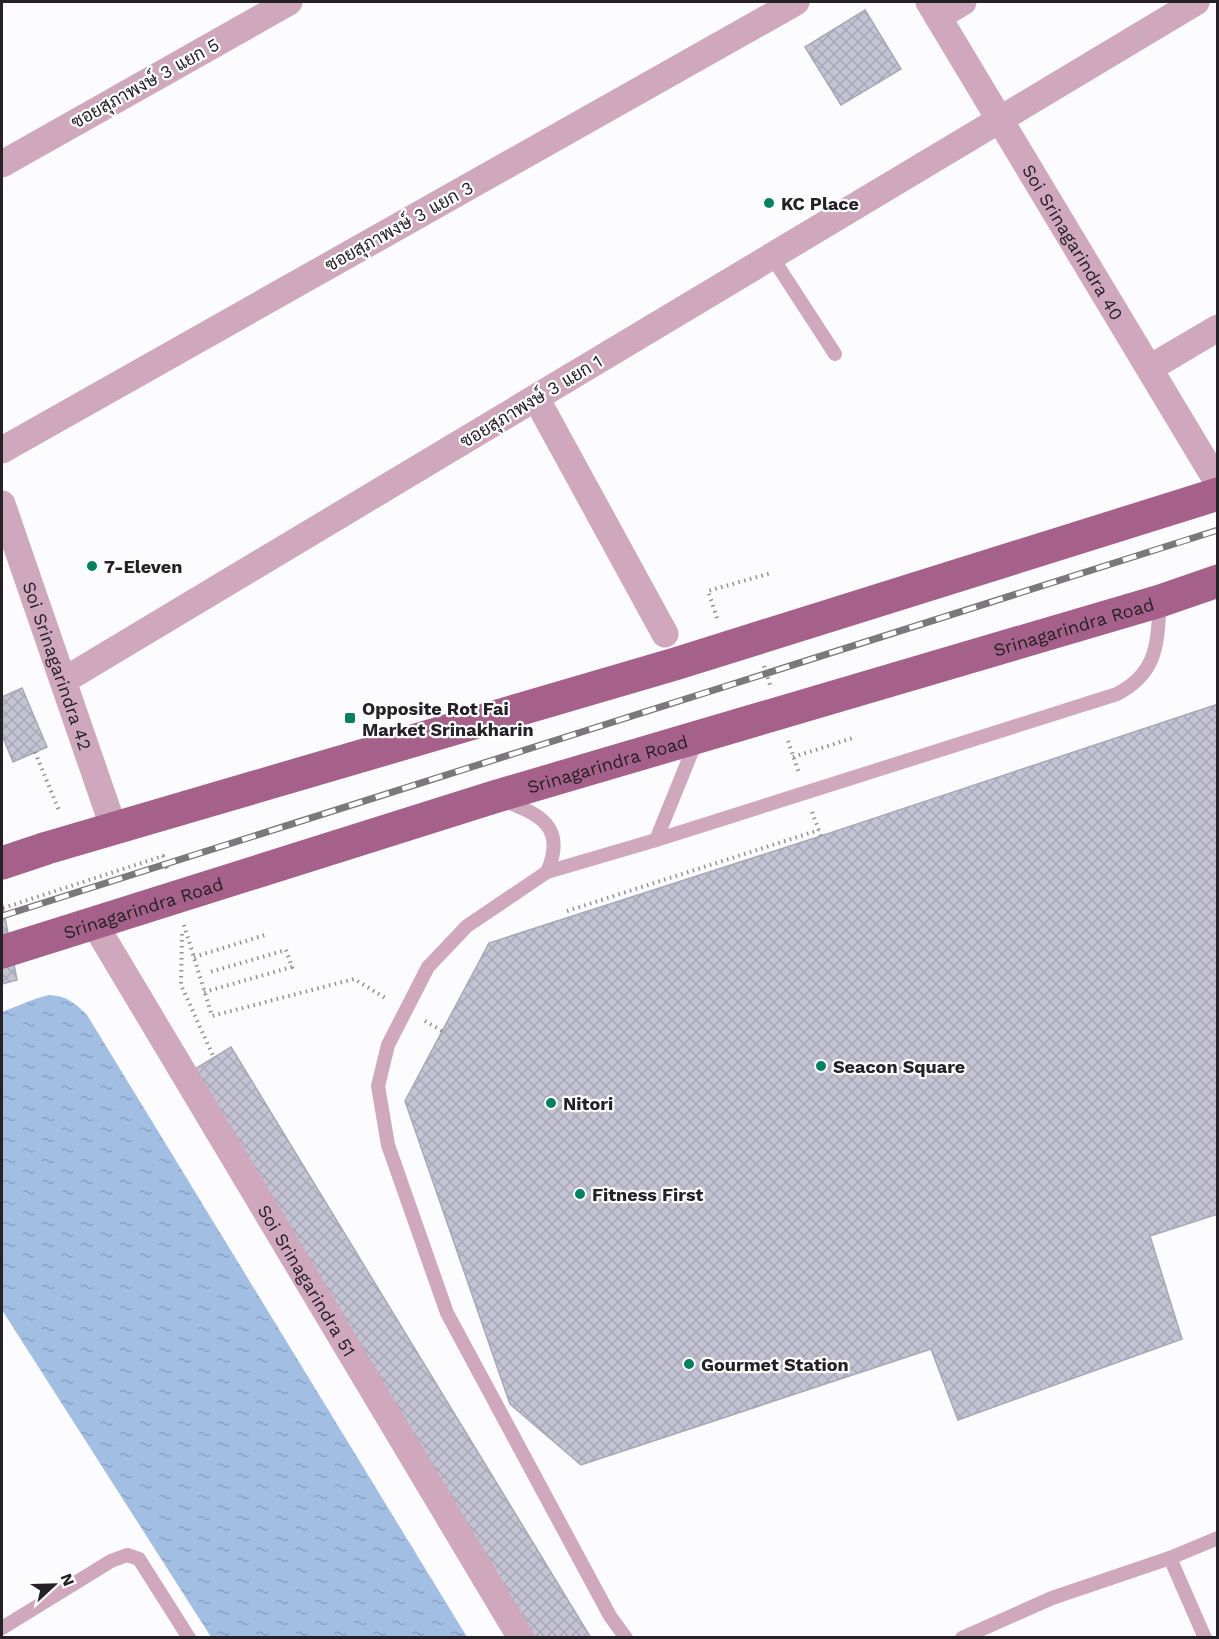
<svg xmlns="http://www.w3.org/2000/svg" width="1219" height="1639" font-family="'Work Sans',Sarabun,sans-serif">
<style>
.water{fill:url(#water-ripples)}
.building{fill:url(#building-cross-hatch);stroke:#a8a8b7;stroke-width:1.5}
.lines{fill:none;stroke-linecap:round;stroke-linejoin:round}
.path{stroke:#929093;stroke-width:4;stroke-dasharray:1.5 4.5;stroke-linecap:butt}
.lane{stroke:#cfa8be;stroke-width:14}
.street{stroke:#cfa8be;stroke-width:27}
.primary{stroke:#a5618a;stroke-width:33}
.rail-casing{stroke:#7a787b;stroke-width:7}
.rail{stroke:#fff;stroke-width:4.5;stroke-dasharray:14;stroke-linecap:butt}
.poi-dot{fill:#028161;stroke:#fff;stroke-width:2}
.labels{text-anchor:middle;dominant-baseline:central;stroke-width:4.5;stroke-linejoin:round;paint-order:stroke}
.street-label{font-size:18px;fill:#252126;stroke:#fff}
.poi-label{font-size:18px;font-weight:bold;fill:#252126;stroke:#fff;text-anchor:start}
</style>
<defs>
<pattern id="water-ripples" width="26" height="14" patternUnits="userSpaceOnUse" patternTransform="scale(1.5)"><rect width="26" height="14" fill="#a2bee3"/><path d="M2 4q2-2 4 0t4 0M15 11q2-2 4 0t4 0" fill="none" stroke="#8ba3c3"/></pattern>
<pattern id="building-cross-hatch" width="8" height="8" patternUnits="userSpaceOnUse" patternTransform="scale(1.5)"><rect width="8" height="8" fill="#c3c3d3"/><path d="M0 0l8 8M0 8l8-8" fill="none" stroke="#a7a7b5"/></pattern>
</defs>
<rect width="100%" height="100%" fill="#fcfbfd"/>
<path class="water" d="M49 995C67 996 75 1003 87 1015L467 1637H211L2 1310V1012L35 999Z"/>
<g class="building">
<polygon points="865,10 901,69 841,105 805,47"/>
<polygon points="22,688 47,747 13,762 2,735 2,697"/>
<polygon points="1218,704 1218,1214 1150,1236 1182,1339 958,1420 931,1349 581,1465 510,1404 405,1101 489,943 821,836"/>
<polygon points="2,902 17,980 2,984"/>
<polygon points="231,1047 591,1638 532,1638 195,1069"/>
</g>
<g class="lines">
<g class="path">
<polyline points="717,618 708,591 771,573"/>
<polyline points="764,666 770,685"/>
<polyline points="788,741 799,773"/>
<polyline points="35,752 60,813"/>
<polyline points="793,757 856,737"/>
<polyline points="812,812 821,836"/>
<polyline points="3,908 163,856 167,869"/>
<polyline points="567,911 819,830"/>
<polyline points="184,925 212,1016 354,979 387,999"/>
<polyline points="182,934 181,985 214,1058"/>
<polyline points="194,957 265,935"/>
<polyline points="204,992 292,967 286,950 210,972"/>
<polyline points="425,1021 442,1031"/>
</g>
<g class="lane">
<polyline points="772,257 835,354"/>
<path d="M502 800C540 814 567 827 547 872"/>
<polyline points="656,840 697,739"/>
<polyline points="1170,1558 1205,1638"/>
<polyline points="2,1628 111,1561 127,1555 139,1559 189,1638"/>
<path d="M626 1638 610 1616 447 1313 388 1145 378 1086 388 1045 428 967 467 926 547 872 656 840 1117 694C1159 672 1157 642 1160 601"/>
<polyline points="962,1638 1052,1598 1170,1558 1218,1538"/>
</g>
<g class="street">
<path id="s1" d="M929 2 1218 483"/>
<polyline points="938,17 963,2"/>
<polyline points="2,164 289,2"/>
<polyline points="1150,368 1218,328"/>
<polyline points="536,398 665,634"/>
<polyline points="2,450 796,2"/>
<path id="s2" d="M2 504 114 829"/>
<polyline points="63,681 1196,2"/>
<path id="s3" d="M94 923 521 1638"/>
</g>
<g class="primary">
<polyline points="2,863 47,848 675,664 1218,494"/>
<path id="s4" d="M2 952 494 797 1160 601 1218 581"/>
</g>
<defs>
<polyline id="rail" points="2,916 1218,530"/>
</defs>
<use href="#rail" class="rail-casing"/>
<use href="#rail" class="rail"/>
</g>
<g class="poi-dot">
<circle cx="769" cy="203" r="6"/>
<circle cx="92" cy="566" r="6"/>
<rect x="344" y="712" width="12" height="12" rx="3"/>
<circle cx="821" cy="1066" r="6"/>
<circle cx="551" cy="1103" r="6"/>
<circle cx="580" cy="1194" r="6"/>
<circle cx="689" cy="1364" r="6"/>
</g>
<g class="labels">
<g class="street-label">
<text transform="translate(145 83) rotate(-29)">ซอยสุภาพงษ์ 3 แยก 5</text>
<text transform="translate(399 226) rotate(-29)">ซอยสุภาพงษ์ 3 แยก 3</text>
<text stroke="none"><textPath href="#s1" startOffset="280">Soi Srinagarindra 40</textPath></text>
<text transform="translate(531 401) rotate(-31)">ซอยสุภาพงษ์ 3 แยก 1</text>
<text stroke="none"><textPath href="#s4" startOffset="1120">Srinagarindra Road</textPath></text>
<text stroke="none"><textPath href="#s2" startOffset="171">Soi Srinagarindra 42</textPath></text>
<text stroke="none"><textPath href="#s4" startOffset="634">Srinagarindra Road</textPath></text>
<text stroke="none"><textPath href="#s4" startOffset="148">Srinagarindra Road</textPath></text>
<text stroke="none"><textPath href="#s3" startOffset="416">Soi Srinagarindra 51</textPath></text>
</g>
<g class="poi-label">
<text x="781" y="203">KC Place</text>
<text x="104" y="566">7-Eleven</text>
<text x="362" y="708">Opposite Rot Fai<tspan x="362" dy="21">Market Srinakharin</tspan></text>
<text x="833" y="1066">Seacon Square</text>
<text x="563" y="1103">Nitori</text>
<text x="592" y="1194">Fitness First</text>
<text x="701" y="1364">Gourmet Station</text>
</g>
</g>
<rect width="1219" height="1639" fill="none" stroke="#252126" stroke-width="6"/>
<g transform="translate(54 1585) rotate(68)" stroke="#ffffff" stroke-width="4.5" paint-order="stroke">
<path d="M0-4.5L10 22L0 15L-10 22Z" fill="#252126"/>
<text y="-9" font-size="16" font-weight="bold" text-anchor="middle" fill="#252126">N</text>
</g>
</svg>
